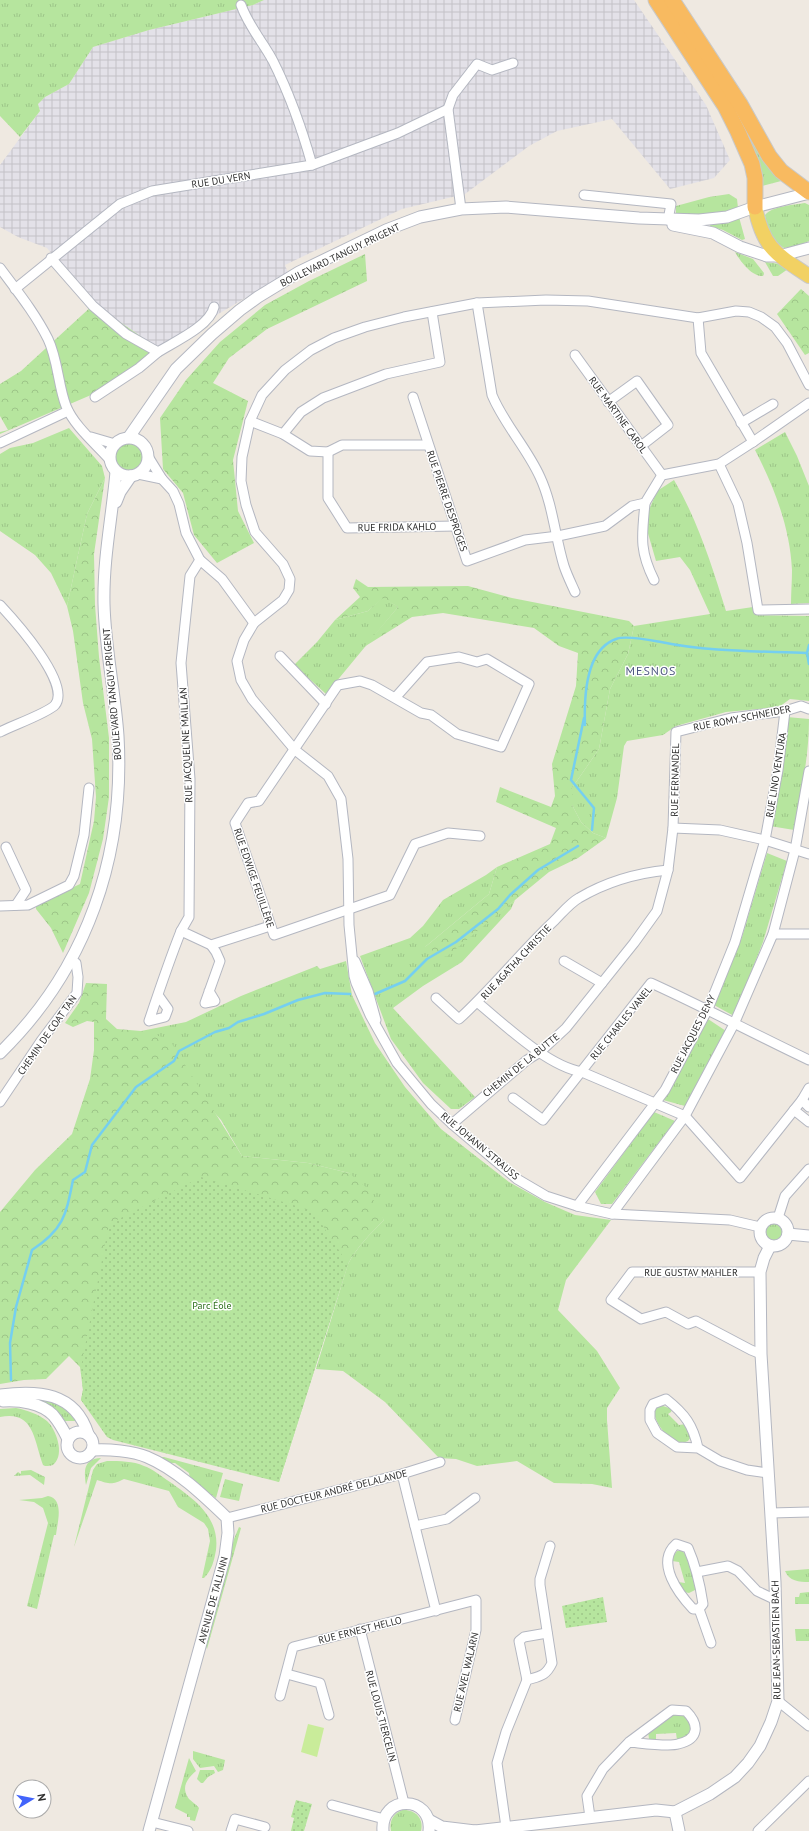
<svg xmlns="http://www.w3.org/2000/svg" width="809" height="1831" font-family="'PT Sans',sans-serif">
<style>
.industrial{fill:url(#industrial-grid)}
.grass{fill:url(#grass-tufts)}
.forest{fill:url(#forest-crowns)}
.park{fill:url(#park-dots)}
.pitch{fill:#c9ec9a}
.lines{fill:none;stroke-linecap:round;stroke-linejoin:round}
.stream{stroke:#75cff0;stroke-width:2.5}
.minor-casing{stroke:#b4b7c1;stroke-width:11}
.tertiary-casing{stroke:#b4b7c1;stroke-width:13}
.primary-casing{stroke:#c9c9c9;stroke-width:16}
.trunk-casing{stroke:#c9c9c9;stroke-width:17}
.minor{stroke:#fff;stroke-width:9}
.tertiary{stroke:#fff;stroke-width:11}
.primary{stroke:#f2d163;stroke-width:14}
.trunk{stroke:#f8ba60;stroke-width:15}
.labels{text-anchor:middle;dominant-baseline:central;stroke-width:3;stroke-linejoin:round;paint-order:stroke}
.street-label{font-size:10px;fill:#2e2e2e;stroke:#fff}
.park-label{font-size:10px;fill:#2c6e1b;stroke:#fff}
.quarter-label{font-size:12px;letter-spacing:1px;fill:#4d5680;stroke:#fff}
</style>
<defs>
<pattern id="industrial-grid" width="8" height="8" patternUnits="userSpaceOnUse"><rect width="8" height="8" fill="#e3e1e8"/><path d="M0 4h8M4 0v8" fill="none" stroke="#c3c1c7"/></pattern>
<pattern id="grass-tufts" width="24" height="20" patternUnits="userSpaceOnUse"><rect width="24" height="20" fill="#b6e59e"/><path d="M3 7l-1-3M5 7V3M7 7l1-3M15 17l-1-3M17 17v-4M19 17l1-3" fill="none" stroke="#9dc588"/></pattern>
<pattern id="forest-crowns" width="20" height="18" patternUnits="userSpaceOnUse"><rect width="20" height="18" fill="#b6e59e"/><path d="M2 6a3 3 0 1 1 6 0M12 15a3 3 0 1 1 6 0" fill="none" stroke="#9dc588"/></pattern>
<pattern id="park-dots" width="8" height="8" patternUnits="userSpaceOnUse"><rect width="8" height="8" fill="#b6e59e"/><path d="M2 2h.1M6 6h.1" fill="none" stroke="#9dc588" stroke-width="1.8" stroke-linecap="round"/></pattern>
</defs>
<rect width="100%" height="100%" fill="#efe9e1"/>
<polygon class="industrial" points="264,0 634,0 706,105 730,160 714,178 670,189 612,119 557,131 529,146 465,194 402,209 285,265 288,273 159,349 94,304 47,248 18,237 0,227 0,165 40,111 38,104 45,97 69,84 93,47 149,30 253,5"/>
<g class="grass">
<polygon points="0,0 264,0 253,5 149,30 93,47 69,84 45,97 38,104 40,111 20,137 0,116"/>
<path d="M736 108 785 180 762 186C759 154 748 138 732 111Z"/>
<polygon points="729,194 737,199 738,208 711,215 676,217 676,206 709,197"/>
<path d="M805 203 809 205V241L797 246 784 248C773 242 766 227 765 215 772 206 794 205 805 203Z"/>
<polygon points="739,217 745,239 742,240 723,230 710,226 711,223"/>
<path d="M735 252 753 259 764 273 763 276C752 277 740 261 735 252Z"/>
<polygon points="765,262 780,264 788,269 778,276 773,276"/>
<polygon points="69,428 102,466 105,478 87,514 67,606 51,573 35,555 0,531 0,454 10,448 33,443"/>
<path d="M785 432 797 456 809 486V603L791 604C791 593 792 581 792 570 790 527 774 487 755 450Z"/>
<circle cx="129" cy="457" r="14"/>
<path d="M674 480C698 521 712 566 726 611L753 607 755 615 809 616V701L790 699 779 707 726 712 676 726 663 735 627 741 624 746 617 798 606 838 593 833 581 822 572 805V788L599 749 610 689 628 654 634 626 710 614 690 570 680 557 656 561 647 530 649 510 657 491Z"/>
<polygon points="383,597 398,607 326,694 294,665 317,642 335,620 368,611"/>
<path d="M787 717 809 719C809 757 801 793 794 830L770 826Z"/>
<polygon points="767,853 787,861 763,942 734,1016 714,1005 742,937"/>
<polygon points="497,867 489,894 425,947 490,920 515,900 511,909 462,962 423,986 393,1008 475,1097 459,1109 451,1109 423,1083 391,1039 360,956 410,938 423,926 443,900 486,875"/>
<path d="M346 961 352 995 375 1043 405 1087 441 1129 509 1182 545 1202 575 1215 611 1220 566 1280 558 1310 597 1351 620 1388 607 1408V1420L612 1488 592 1484 554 1483 517 1461 477 1466 456 1459 439 1458 385 1402 343 1371 316 1369 348 1264C357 1247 370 1234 384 1220L349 1173 308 1163 242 1156 221 1120 141 1031 186 1022 241 996 317 966 320 969Z"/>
<polygon points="708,1019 726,1031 685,1106 663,1100"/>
<polygon points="654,1112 675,1121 612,1204 601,1204 595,1192"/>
<circle cx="774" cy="1232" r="8"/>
<polygon points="15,1395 58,1402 80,1421 62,1421"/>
<path d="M660 1405 672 1409 671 1412 668 1414 679 1425 686 1424 691 1437 688 1441C673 1448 653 1423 654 1409Z"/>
<path d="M16 1408C27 1410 38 1414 47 1421 56 1429 65 1454 54 1464 52 1466 48 1466 45 1466L43 1465C34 1440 34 1410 0 1417V1409Z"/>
<polygon points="159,1457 164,1457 223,1473 216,1498 190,1480 189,1473 175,1463 167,1463"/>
<path d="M101 1458 91 1468 86 1485C84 1471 83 1459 101 1458Z"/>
<path d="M107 1461C120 1461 133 1461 144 1466 153 1469 162 1477 170 1482 194 1499 220 1517 216 1550 214 1561 212 1570 204 1578H202L210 1541 208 1529 204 1523 178 1507 169 1491 124 1479C112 1485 110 1484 97 1480L74 1547 93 1470 97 1464Z"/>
<polygon points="31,1470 45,1477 44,1485 30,1475 14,1476 18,1472 21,1474 21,1471"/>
<polygon points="225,1479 243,1484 239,1501 220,1497"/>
<path d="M48 1496C65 1499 57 1524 56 1535H54L37 1609 27 1606 48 1523 43 1508 34 1502 19 1500 42 1498Z"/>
<polygon points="239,1527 241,1528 207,1649 205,1644 234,1539"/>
<polygon points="677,1551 682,1551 687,1555 696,1587 695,1590 689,1593 684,1592 678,1582 685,1583 679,1562 672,1561 672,1558"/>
<path d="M809 1569V1582C799 1582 789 1581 785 1571Z"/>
<polygon points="809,1592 809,1604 795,1604 795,1597 799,1597 800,1593"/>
<polygon points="795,1629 809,1629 809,1641 796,1641"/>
<polygon points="676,1714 687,1717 691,1723 691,1735 677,1740 676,1733 656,1734 656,1742 649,1739 648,1731 671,1715"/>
<polygon points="193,1751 225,1760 223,1770 218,1772 214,1766 200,1768 193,1759"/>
<path d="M189 1758 196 1771C188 1778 180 1787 189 1799 192 1802 196 1804 199 1808L195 1821 190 1820V1817H187V1814L175 1808Z"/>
<polygon points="200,1770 214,1770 215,1773 208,1777 203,1783 201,1783 197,1779"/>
<path d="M402 1810C415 1809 424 1818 421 1831H391C389 1821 393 1814 402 1810Z"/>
</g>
<g class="forest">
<polygon points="365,254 367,281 267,329 229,358 213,383 248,401 233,460 238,511 254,543 217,563 194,535 183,493 163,469 160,418 186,380 220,342 265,305 309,281"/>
<polygon points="801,289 809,296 809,353 805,355 777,314"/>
<polygon points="94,304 159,349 91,395 0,434 0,432 8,430 0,416 0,384 21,371"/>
<polygon points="105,478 94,554 95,605 99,657 109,738 109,797 103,839 89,893 63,953 51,928 36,909 36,905 80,884 94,821 96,797 92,739 83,703 73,631 67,606 87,514"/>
<polygon points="356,579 368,587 468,586 512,598 629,621 634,626 628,654 610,689 599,749 572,788 572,805 581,822 593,833 606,838 578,858 549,872 446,957 425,947 489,894 497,867 550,844 556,828 496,802 500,787 551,807 555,796 552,764 576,686 578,653 559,646 534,628 443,613 412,617 364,647 398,607 383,598 368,611 335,620 360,597 353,588"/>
<path d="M86 983 107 984 106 1019 117 1029 141 1031 169 1039 242 1156 308 1163 349 1173 367 1188 384 1220C370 1234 357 1247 348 1264L279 1482 87 1407 81 1400 83 1390 80 1367 69 1356 46 1379 24 1380 0 1384V1212L35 1170 72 1134 90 1079 94 1050V1022L87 1021 73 1027 65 1023 79 1003Z"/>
</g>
<g class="park">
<polygon points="201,1177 313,1211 348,1264 279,1482 113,1440 107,1437 81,1400 83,1390 81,1367 109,1224"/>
<polygon points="603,1597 607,1622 566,1628 562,1606"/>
<polygon points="296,1800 312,1804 304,1831 291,1831 294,1818 291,1817"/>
</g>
<polygon class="pitch" points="308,1724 324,1728 317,1757 301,1752"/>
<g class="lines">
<g class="stream">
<polyline points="809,645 807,653 809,664"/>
<path d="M592 830 594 808 571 780 584 718 585 725C584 698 585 650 616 639 626 635 650 640 661 642 708 652 759 651 807 653"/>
<polyline points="375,994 405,981 427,959 456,942 498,909 510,895 538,870 578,846"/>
<path d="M11 1380 10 1343 16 1307 32 1250C64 1229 66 1215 73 1180L85 1172 92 1145 136 1087 174 1061 179 1051 215 1032 229 1028 238 1022 264 1014 298 1000 325 993 350 994"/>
</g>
<defs>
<g id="minor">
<path d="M241 5C249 27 263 42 273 61 290 95 302 129 312 165"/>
<polyline points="584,195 671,204 668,220"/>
<polyline points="461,209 448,109 453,95 477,64 492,70 513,63"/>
<path d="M51 258 93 306 126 334 158 352C174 342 210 326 214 307"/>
<path d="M0 268C17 291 35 313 48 339 58 360 58 385 66 406 74 426 96 444 110 460"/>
<polyline points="15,289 120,204 152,191 312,165 398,133 448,109"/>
<path d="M477 303 492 395C504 424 527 448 540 477 553 505 555 537 564 566 567 575 571 583 575 592"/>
<polyline points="698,318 701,353 753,442"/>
<polyline points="575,355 662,475"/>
<polyline points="95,397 139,368 158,352"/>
<polyline points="413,397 467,561 525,540 558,536 605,526 632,506 645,503 662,475 719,464 753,442 809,403"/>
<polyline points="608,402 637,381 668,425 641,446"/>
<polyline points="250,421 283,434 310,451 328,452 342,445 428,445"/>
<polyline points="741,423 773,404"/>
<polyline points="283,434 301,412 323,398 386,374 440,362 432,312"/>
<polyline points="91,437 115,444"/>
<polyline points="0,443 68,411"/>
<polyline points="328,452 328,498 347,528 456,526"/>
<polyline points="149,458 162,479 173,491 179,504 186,533 200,560 222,579 254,623"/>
<polyline points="719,464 738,504 747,543 758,610 809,609"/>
<polyline points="138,474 162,479"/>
<path d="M645 503C642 536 639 550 654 580"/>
<polyline points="200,560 190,576 181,663 190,779 189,917 181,931 211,945 270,926"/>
<path d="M0 605C14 620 72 684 55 705 48 713 11 726 0 732"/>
<polyline points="280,656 326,704"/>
<polyline points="395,698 427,662 459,657 477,662 487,659 529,684 501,747 457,734 431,715 421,713 372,685 360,681 338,685 259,801 248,803 235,823 274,935 390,895 415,844 448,833 480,836"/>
<polyline points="673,828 720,830 765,840 809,854"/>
<polyline points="6,847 26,890 16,905"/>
<polyline points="0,906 28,905 69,885 74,876 84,835 89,788"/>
<polyline points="773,934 809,934"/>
<polyline points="355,961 368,991 376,1020"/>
<polyline points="564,961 602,983"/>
<polyline points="209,991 215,1001 205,1003 220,961 216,952 211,945"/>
<path d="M158 995 168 1009 165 1017 149 1021C159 991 169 961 181 931"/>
<path d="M436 998 459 1019C493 988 521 952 554 921 562 913 570 903 579 898 606 882 637 873 668 870"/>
<path d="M477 1002C505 1025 547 1066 582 1072L685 1116 740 1178 802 1100"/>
<polyline points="809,1088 802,1100 809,1107"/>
<path d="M513 1098 543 1120 651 983C704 1007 756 1035 809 1060"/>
<polyline points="0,1102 41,1041 77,993 78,977 76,963"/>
<polyline points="794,1110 809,1122"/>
<polyline points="452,1124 527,1060 540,1052 566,1028 634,943 657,911 668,870 673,828 676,732 731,718 785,711 801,706 809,709"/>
<polyline points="577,1206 665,1090 708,1009 735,942 765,840 778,770 785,711"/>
<polyline points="612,1214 685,1116 734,1024 773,934 795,850 809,771"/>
<polyline points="778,1218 785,1196 809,1169"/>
<polyline points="760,1227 730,1220 612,1214 577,1206 546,1196 517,1179 452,1124 431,1104 397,1063 370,1015 356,983 354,976 349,925 348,859 341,799 328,776 295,750 252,699 241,680 237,661 244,640 254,623 283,600 289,590 290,579 283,564 255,532 246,505 241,481 242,457 250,421 262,395 285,370 311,350 334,338 365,327 404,317 477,303 546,300 588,301 698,318 736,311 749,312 761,317 775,327 787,343 809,385"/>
<polyline points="760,1272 632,1272 611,1300 641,1319 666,1312 688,1324 696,1321 751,1350 761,1354"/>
<path d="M698 1448C693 1425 685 1414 666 1399L653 1404 650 1410V1420L657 1433 677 1447 698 1448 720 1461 747 1470 768 1473"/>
<polyline points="402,1474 436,1611"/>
<polyline points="771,1513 809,1512"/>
<polyline points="227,1518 402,1474 440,1462"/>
<polyline points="415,1526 447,1519 475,1498"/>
<path d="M676 1544 688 1548C696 1566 700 1584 703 1604L699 1609H693C679 1594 655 1563 676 1544Z"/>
<polyline points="697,1572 728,1566 738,1571 757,1591 776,1600"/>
<polyline points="699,1609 711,1643"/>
<polyline points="360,1629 404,1803"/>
<polyline points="287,1674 320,1683 329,1715"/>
<polyline points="527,1680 519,1641 524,1637 547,1633"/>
<polyline points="280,1696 293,1647 476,1600 476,1630 455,1720"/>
<polyline points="778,1701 809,1726"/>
<polyline points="332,1805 384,1819"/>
<path d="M590 1817 587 1796 603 1769 629 1742 672 1710 686 1711C699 1724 700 1739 678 1744 669 1747 641 1743 629 1742"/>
<polyline points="152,1822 188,1831"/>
<path d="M506 1827 497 1763 506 1732 527 1680C540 1676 546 1676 552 1663L540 1585V1579L550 1546"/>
<polyline points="231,1831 235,1819 265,1827"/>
<polyline points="758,1831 809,1781"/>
</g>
<g id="tertiary">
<polyline points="673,225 713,233 740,247 767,256 779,256 809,248"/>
<polyline points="129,437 176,369 212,334 240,310 258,297 299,272 386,230 420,217 461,209 506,207 639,218 699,220 727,217 755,207 809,193"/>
<circle cx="129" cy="457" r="19"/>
<polyline points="116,502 120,492 131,476"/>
<path d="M0 1053C87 968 125 856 118 736 115 692 105 648 104 604 103 559 112 517 116 472"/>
<circle cx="774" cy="1232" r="14"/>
<polyline points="788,1234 809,1236"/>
<path d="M0 1395C38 1390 75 1392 88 1434"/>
<path d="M3 1401C20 1400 41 1403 53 1415 59 1422 64 1431 68 1439"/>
<circle cx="80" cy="1445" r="13"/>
<path d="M93 1450C108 1449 133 1451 147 1457 176 1469 204 1496 227 1518L228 1533 225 1556 149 1831"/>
<polyline points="675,1812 679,1831"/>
<polyline points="429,1820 442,1827 475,1831"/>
<path d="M383 1831C380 1794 433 1795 429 1831"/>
<polyline points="475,1831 656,1810 675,1812 710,1794 735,1777 748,1763 760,1746 771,1722 778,1701 775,1582 761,1354 760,1272 764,1258 770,1246"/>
</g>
<path id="primary" d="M755 207C763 248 776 254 809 276"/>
<g id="trunk">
<polyline points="656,0 725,106 738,132 752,164 755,178 755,207"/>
<polyline points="672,0 740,104 769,156 781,171 809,192"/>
</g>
</defs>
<use href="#minor" class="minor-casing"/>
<use href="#tertiary" class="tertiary-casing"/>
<use href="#primary" class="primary-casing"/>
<use href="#trunk" class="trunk-casing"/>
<use href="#minor" class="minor"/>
<use href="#tertiary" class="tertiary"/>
<use href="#primary" class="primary"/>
<use href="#trunk" class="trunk"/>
</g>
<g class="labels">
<g class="street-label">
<text transform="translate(221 180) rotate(-9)">RUE DU VERN</text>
<text transform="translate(340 255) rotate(-26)">BOULEVARD TANGUY PRIGENT</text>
<text transform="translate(618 415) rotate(54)">RUE MARTINE CAROL</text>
<text transform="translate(447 501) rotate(71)">RUE PIERRE DESPROGES</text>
<text transform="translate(397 527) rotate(-1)">RUE FRIDA KAHLO</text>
<text transform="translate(112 694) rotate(-95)">BOULEVARD TANGUY-PRIGENT</text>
<text transform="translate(742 718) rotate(-11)">RUE ROMY SCHNEIDER</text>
<text transform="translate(186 745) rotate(-93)">RUE JACQUELINE MAILLAN</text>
<text transform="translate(776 775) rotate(-81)">RUE LINO VENTURA</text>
<text transform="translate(675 780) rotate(-89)">RUE FERNANDEL</text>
<text transform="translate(254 878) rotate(71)">RUE EDWIGE FEUILLÈRE</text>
<text transform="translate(516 962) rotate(-47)">RUE AGATHA CHRISTIE</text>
<text transform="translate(621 1023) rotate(-51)">RUE CHARLES VANEL</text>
<text transform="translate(693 1034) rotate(-63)">RUE JACQUES DEMY</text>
<text transform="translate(47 1035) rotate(-55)">CHEMIN DE COAT TAN</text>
<text transform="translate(521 1065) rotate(-39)">CHEMIN DE LA BUTTE</text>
<text transform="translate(480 1146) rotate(40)">RUE JOHANN STRAUSS</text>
<text x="691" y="1272">RUE GUSTAV MAHLER</text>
<text transform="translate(334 1491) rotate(-14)">RUE DOCTEUR ANDRÉ DELALANDE</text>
<text transform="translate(213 1600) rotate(-75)">AVENUE DE TALLINN</text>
<text transform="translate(360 1630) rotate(-14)">RUE ERNEST HELLO</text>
<text transform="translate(776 1640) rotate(-91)">RUE JEAN-SEBASTIEN BACH</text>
<text transform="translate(466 1672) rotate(-77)">RUE AVEL WALARN</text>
<text transform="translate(381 1716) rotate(75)">RUE LOUIS TIERCELIN</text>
</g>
<g class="park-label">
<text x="212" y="1305">Parc Éole</text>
</g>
<g class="quarter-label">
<text x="651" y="670">MESNOS</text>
</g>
</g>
<g transform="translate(32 1799) rotate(80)"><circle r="19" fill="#ffffff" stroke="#ababab"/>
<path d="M0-3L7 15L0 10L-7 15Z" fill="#4264fb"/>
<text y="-6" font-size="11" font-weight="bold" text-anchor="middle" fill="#2e2e2e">N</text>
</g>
</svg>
